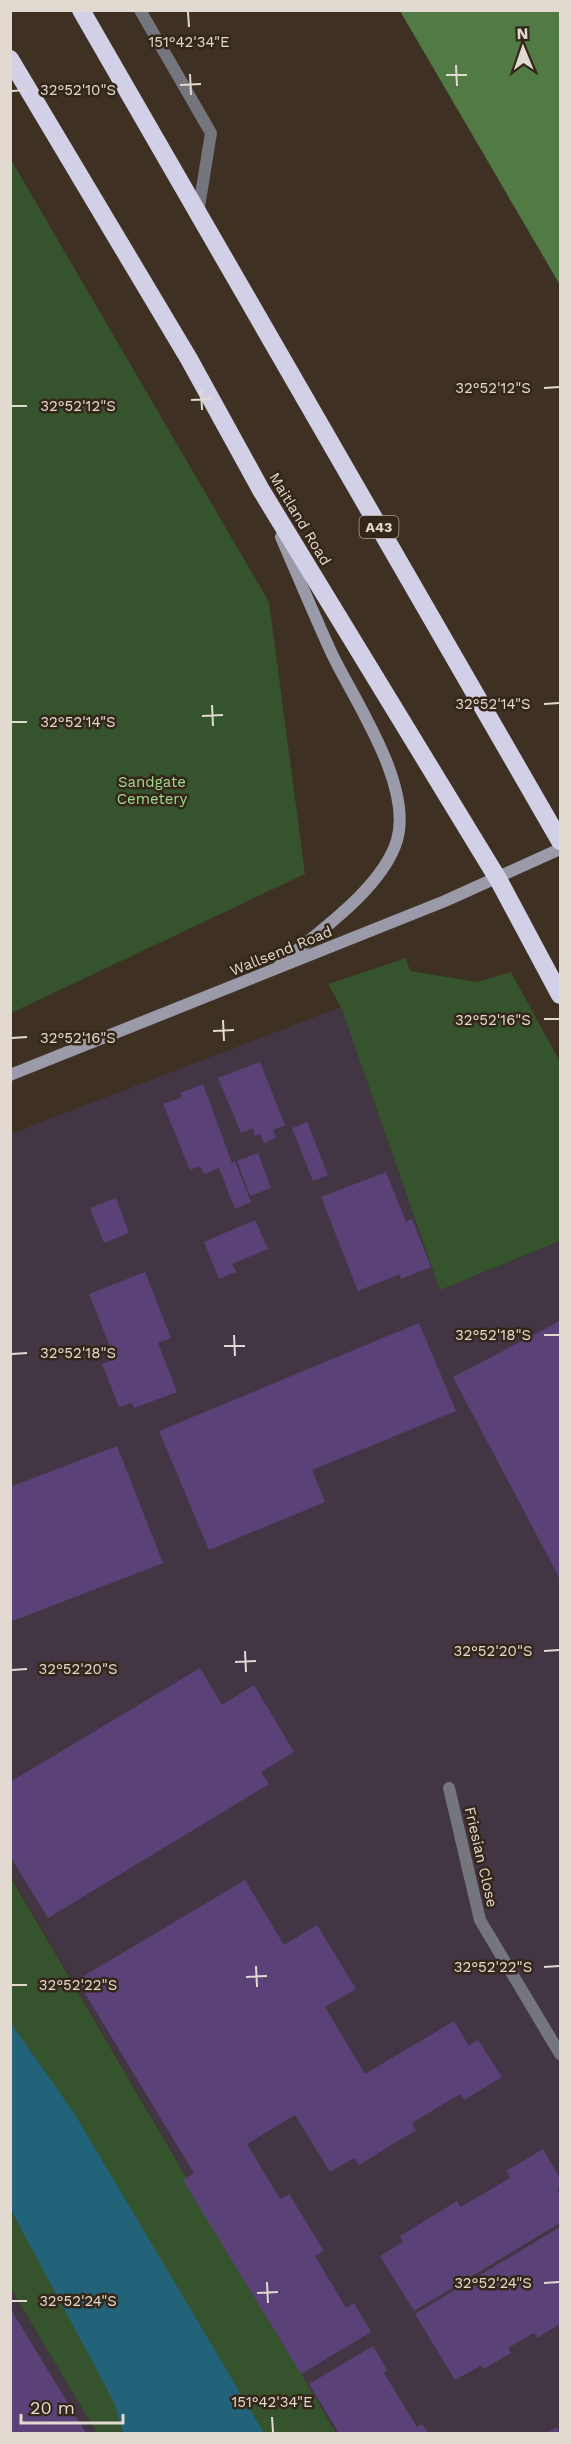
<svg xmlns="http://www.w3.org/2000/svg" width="571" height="2444" font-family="'Work Sans',sans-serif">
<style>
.industrial{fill:#433644}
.green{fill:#35532d}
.forest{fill:#517a45}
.water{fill:#226379}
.building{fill:#5a4177}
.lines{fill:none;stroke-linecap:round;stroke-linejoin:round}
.lane{stroke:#75757e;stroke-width:12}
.street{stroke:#75757e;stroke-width:12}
.secondary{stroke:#9a9aa9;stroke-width:12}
.highway{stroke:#d1d0e7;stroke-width:18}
.ticks{fill:none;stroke:#e2d9d0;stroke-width:2}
.labels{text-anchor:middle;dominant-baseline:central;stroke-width:5;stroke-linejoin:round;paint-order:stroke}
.shield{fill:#342618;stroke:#aea399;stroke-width:1.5}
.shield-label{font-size:14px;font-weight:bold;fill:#e2d9d0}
.street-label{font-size:15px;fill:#e2d9d0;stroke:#342618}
.park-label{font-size:15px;fill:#a0dc8f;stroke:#342618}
.ticks-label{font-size:15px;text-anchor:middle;fill:#e2d9d0;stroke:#342618;stroke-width:5;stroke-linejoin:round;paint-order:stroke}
</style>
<rect width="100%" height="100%" fill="#3e3022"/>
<g class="industrial">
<polygon points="341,1007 440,1290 560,1241 560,2433 336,2433 11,1876 10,1134"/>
<polygon points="11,2289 97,2433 11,2433"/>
</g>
<g class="green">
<polygon points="10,158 269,602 305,874 11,1013"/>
<polygon points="406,958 410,971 477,982 511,972 560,1062 560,1241 440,1290 341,1007 328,984"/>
<polygon points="10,1876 336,2433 97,2433 11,2289"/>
</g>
<polygon class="forest" points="400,11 560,11 560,285"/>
<polygon class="water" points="10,2022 74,2113 264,2433 123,2433 114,2402 11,2210"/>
<g class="building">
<polygon points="260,1062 285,1125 273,1130 276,1138 264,1143 260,1134 255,1136 253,1128 241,1133 218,1078"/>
<polygon points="203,1084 232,1163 235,1161 251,1202 235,1209 219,1168 204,1174 200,1166 190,1170 163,1104 182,1097 180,1093"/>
<polygon points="307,1122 328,1175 313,1181 292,1128"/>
<polygon points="258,1153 271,1188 250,1196 237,1161"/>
<polygon points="386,1172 406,1222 412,1219 431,1267 401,1279 400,1274 358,1291 321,1197"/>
<polygon points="116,1198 129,1233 104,1243 90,1208"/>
<polygon points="255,1220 268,1249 232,1264 236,1272 219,1279 204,1242"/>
<polygon points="145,1272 171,1338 158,1343 177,1392 134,1408 132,1403 119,1407 102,1364 115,1359 89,1294"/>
<polygon points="560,1321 560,1579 453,1377"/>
<polygon points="419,1323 456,1411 312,1470 325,1502 209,1550 159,1431"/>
<polygon points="117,1446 163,1563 10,1622 10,1487"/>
<polygon points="200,1668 222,1705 254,1685 294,1752 261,1772 269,1784 48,1918 10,1856 10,1782"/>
<polygon points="245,1880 284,1945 317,1925 356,1989 325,2007 365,2074 454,2021 469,2046 478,2040 502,2077 464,2100 460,2094 412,2123 416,2130 359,2165 354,2158 330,2172 295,2115 247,2144 280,2199 289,2194 324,2251 315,2256 346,2308 354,2303 371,2332 301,2374 183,2180 194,2173 77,1980"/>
<polygon points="543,2149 560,2178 560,2187 557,2189 560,2196 560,2223 414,2311 380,2256 403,2242 400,2236 457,2201 461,2207 510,2178 506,2171"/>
<polygon points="560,2227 560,2324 537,2338 534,2333 508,2348 511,2353 484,2369 482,2365 455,2380 415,2314"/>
<polygon points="10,2308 86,2433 10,2433"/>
<polygon points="373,2346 387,2370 384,2373 417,2427 422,2424 428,2433 339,2433 309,2384"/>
<polygon points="557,2427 560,2433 546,2433"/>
</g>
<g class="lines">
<polyline class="lane" points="140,10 211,133 198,213"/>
<polyline class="street" points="449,1788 480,1920 560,2054"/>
<g class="secondary">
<path d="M280 964C317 933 383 888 397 840 413 785 355 702 332 654 314 615 298 576 281 537"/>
<polyline points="10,1075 445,901 560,849"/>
</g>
<g class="highway">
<polyline points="81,10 560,841"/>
<polyline points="10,59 189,359 261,490 498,879 560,995"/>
</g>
</g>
<path class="ticks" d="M188 12 189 27M456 65 457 86M190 74 191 95M446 75H467M180 85 201 84M12 91 27 90M544 388 559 387M201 389 202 410M191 400 212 399M12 406H27M544 704 559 703M212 705 213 726M202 716 223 715M12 722H27M544 1019H559M223 1020 224 1041M213 1031 234 1030M12 1038 27 1037M234 1335 235 1356M544 1335H559M224 1346H245M12 1354 27 1353M245 1651 246 1672M544 1651 559 1650M235 1662 256 1661M12 1670 27 1669M256 1966 257 1987M544 1967 559 1966M246 1977 267 1976M12 1985H27M267 2282 268 2303M544 2283 559 2282M257 2293 278 2292M12 2301H27M272 2417 273 2432"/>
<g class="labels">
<rect class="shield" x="359.5" y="516" width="39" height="22" rx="4.5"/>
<g class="shield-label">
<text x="379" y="527">A43</text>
</g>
<g class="street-label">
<text transform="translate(300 519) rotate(59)">Maitland Road</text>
<text transform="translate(281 951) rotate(-22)">Wallsend Road</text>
<text transform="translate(481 1857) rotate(77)">Friesian Close</text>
</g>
<g class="park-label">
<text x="152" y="782">Sandgate<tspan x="152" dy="17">Cemetery</tspan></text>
</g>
</g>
<g class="ticks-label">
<text x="189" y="47">151°42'34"E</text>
<text x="78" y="95">32°52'10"S</text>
<text x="493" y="393">32°52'12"S</text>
<text x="78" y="411">32°52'12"S</text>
<text x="493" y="709">32°52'14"S</text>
<text x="78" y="727">32°52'14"S</text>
<text x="493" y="1025">32°52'16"S</text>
<text x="78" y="1043">32°52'16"S</text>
<text x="493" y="1340">32°52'18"S</text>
<text x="78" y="1358">32°52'18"S</text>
<text x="493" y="1656">32°52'20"S</text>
<text x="78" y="1674">32°52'20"S</text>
<text x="493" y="1972">32°52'22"S</text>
<text x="78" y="1990">32°52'22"S</text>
<text x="493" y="2288">32°52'24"S</text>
<text x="78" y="2306">32°52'24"S</text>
<text x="272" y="2407">151°42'34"E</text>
</g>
<rect width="571" height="2444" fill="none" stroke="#e2d9d0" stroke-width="24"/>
<g transform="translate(523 48) rotate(358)" stroke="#342618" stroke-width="4.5" paint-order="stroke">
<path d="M0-4.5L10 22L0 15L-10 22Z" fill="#e2d9d0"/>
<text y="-9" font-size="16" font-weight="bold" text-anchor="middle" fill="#e2d9d0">N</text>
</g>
<path d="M21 2414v9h102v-9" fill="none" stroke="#e2d9d0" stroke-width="3"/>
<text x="30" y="2414" font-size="18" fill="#e2d9d0" stroke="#342618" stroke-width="4.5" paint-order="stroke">20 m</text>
</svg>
